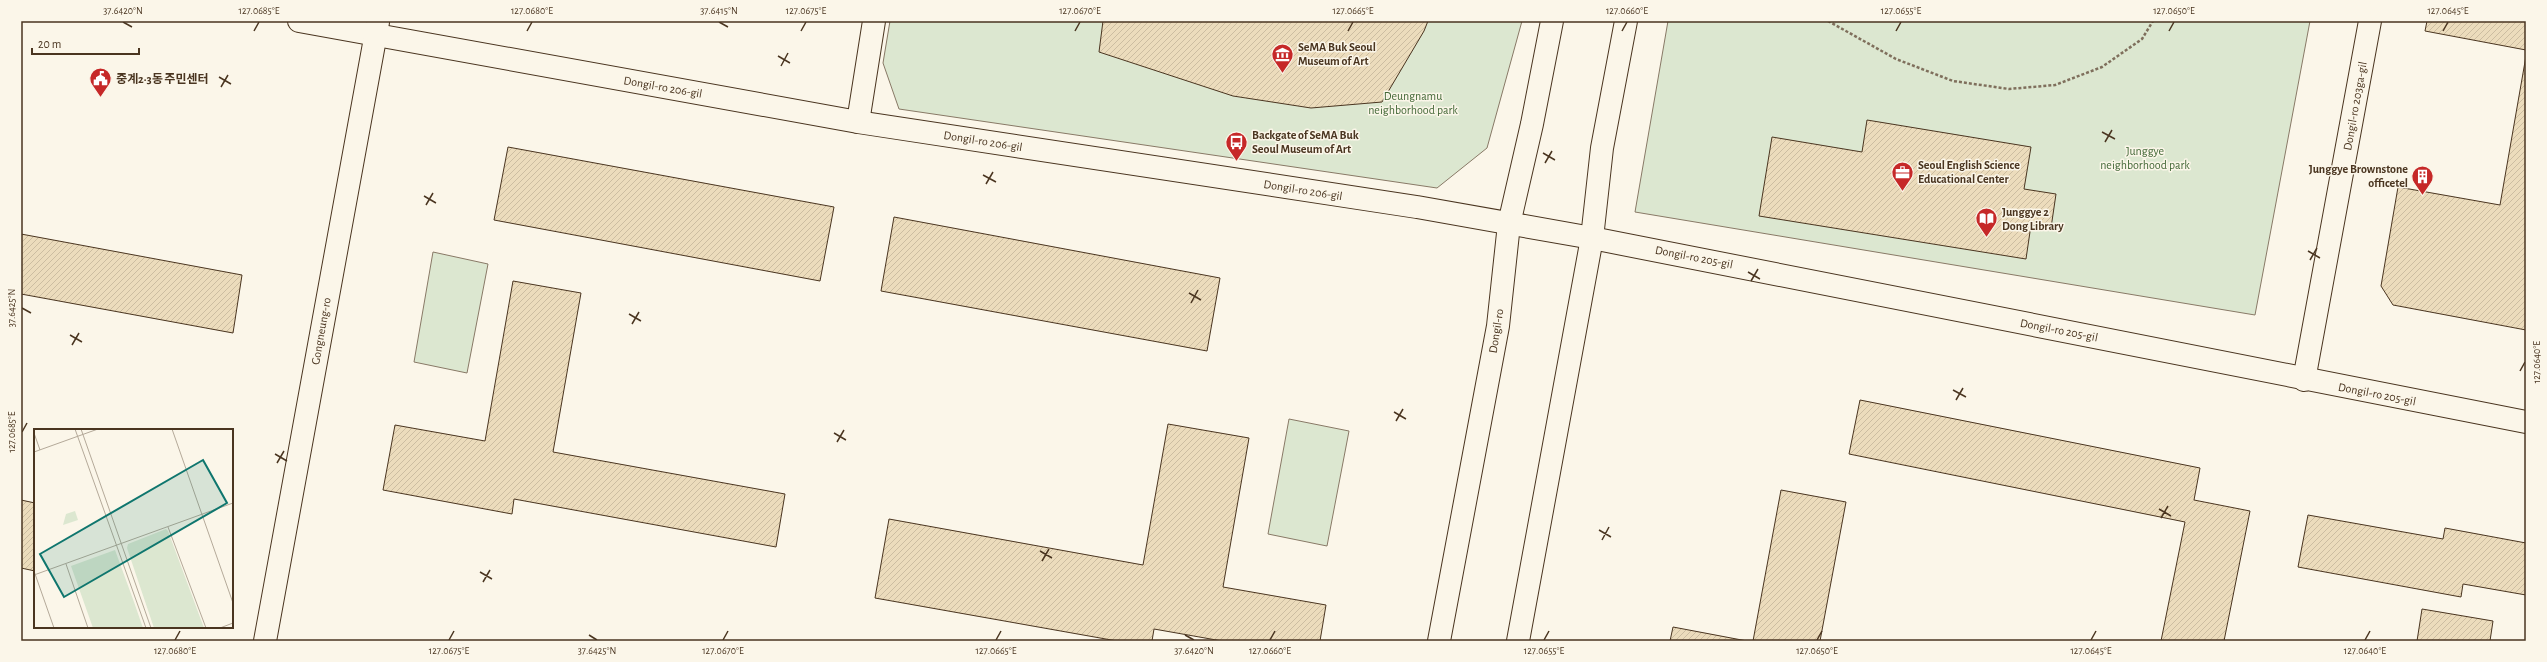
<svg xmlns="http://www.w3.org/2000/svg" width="2547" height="662" font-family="'Alegreya Sans','Noto Sans KR',sans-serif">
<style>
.park{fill:#dce7d0;stroke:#887966}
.building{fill:url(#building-hatch);stroke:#4a3520}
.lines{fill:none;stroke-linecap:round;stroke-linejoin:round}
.minor-casing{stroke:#4a3520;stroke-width:24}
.tertiary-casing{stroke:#4a3520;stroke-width:24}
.primary-casing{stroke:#4a3520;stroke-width:24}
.path{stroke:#7f6f5c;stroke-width:2.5;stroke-dasharray:3 2;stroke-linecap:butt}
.minor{stroke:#fbf6e9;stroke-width:22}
.tertiary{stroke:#fbf6e9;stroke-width:22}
.primary{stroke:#fbf6e9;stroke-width:22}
.ticks{fill:none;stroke:#4a3520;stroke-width:1.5}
.labels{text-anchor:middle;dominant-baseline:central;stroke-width:3;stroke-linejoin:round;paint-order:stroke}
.poi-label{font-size:12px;font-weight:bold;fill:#4a3520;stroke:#fbf6e9;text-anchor:start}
.street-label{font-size:12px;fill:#4a3520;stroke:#fbf6e9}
.park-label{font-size:12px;fill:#436837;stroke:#fbf6e9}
.inset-road{fill:none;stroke:#b4a999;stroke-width:1}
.view{fill:#0f766e;fill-opacity:0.15;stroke:#0f766e;stroke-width:2}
.inset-edge{fill:none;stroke:#4a3520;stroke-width:2}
.neatline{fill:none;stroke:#4a3520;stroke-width:1.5}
.ticks-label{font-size:10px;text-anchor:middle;fill:#4a3520}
</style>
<defs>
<pattern id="building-hatch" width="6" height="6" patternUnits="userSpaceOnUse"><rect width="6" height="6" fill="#ecdcbc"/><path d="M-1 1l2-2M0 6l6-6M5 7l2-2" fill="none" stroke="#ccbda1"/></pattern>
</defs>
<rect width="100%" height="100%" fill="#fbf6e9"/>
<g class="park">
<polygon points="890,21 1522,21 1487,148 1437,188 899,109 883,63"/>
<polygon points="1668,21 2310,21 2255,315 1635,212"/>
<polygon points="433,252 488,264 467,373 414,362"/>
<polygon points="1289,419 1349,431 1327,546 1268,534"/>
</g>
<g class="building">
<polygon points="1103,21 1428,21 1424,31 1382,102 1311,108 1233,96 1099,52"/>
<polygon points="2427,21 2526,21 2526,50 2425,31"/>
<polygon points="2526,56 2526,330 2393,305 2381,286 2398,187 2500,205"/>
<polygon points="1867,120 2031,147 2024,189 2056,194 2051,228 2031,225 2026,259 1759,216 1772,137 1862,152"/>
<polygon points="508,147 834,207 820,281 494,220"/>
<polygon points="894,217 1220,278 1207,351 881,291"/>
<polygon points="21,234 242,275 233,333 21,294"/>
<polygon points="513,281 581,293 553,452 785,494 776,547 514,499 512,514 383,490 395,425 485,441"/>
<polygon points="1860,400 2200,468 2194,500 2250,511 2224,641 2161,641 2185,522 1849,454"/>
<polygon points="1168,424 1249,438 1223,587 1326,605 1320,641 1222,641 1154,629 1152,641 1117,641 875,598 889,519 1143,565"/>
<polygon points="1781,490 1846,502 1820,641 1753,641"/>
<polygon points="21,500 35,503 35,571 21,568"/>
<polygon points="2308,515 2443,539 2445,528 2526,543 2526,595 2463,584 2461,597 2298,567"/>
<polygon points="2422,609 2493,621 2490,641 2417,641"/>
<polygon points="1673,627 1747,641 1670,641"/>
</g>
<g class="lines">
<defs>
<g id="minor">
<polyline points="858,122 874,21"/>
<polyline points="2304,380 2370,21"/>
</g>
<g id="tertiary">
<polyline points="299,21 858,122 1417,207 1592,238 2526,422"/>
<polyline points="265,641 378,22"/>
</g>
<g id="primary">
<polyline points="1439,641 1498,326 1509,224 1532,124 1552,21"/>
<polyline points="1518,641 1592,238 1602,148 1626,21"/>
</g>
</defs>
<use href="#minor" class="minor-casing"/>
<use href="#tertiary" class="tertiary-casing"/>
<use href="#primary" class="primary-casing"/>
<polyline class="path" points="1828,21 1896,59 1953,81 2009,89 2055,85 2102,67 2142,39 2153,21"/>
<use href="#minor" class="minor"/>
<use href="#tertiary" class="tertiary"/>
<use href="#primary" class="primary"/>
</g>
<path class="ticks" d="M123 22 132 27M719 22 728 27M254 31 259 22M527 31 532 22M801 31 806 22M1075 31 1080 22M1348 31 1353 22M1622 31 1627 22M1896 31 1901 22M2169 31 2174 22M2443 31 2448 22M778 56 790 63M781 66 788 53M219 77 231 84M221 87 228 75M2102 132 2115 139M2105 142 2112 130M1543 153 1555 160M1545 163 1552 151M983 175 996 182M986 184 993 172M424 196 436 203M426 205 433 193M2308 251 2320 258M2310 260 2317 248M1748 272 1760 279M1751 281 1758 269M1189 293 1201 300M1191 303 1198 290M22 308 31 313M629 314 641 321M632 324 639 312M70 335 82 342M72 345 79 333M2520 371 2525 362M1953 390 1966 397M1956 400 1963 388M1394 412 1406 419M1396 421 1403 409M22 432 27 423M834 433 846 440M837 442 844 430M275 454 287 461M277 463 284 451M2159 509 2171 516M2161 518 2168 506M1599 530 1611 537M1602 540 1609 527M1040 551 1052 558M1042 561 1049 549M480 572 492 579M483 582 490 570M589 635 597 640M1185 635 1194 640M175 640 180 631M449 640 454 631M723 640 728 631M996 640 1001 631M1270 640 1275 631M1544 640 1549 631M1817 640 1822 631M2091 640 2096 631M2365 640 2370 631"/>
<defs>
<symbol id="museum-pin" viewBox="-11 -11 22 30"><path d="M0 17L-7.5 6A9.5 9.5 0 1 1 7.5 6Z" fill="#c62828" stroke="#fbf6e9"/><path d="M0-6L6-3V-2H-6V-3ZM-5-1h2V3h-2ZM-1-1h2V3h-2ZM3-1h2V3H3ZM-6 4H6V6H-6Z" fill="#fff"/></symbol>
<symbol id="civic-pin" viewBox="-11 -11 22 30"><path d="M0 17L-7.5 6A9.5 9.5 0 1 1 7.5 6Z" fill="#c62828" stroke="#fbf6e9"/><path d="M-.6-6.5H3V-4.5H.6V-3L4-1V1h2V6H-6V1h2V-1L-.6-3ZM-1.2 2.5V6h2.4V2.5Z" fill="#fff"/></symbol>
<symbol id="bus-pin" viewBox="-11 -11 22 30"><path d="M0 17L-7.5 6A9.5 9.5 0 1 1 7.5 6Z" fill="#c62828" stroke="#fbf6e9"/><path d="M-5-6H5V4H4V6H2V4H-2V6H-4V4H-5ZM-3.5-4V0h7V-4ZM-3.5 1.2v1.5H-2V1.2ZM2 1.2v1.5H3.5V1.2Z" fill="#fff"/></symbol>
<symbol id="office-pin" viewBox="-11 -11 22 30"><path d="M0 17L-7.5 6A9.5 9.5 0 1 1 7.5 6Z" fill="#c62828" stroke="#fbf6e9"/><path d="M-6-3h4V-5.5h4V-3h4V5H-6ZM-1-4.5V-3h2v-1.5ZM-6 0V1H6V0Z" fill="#fff"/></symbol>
<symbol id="building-pin" viewBox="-11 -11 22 30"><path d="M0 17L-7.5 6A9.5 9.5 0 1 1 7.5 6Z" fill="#c62828" stroke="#fbf6e9"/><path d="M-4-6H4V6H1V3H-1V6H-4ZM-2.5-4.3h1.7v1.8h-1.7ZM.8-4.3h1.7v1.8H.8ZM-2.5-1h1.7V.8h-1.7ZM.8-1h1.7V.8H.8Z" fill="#fff"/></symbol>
<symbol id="library-pin" viewBox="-11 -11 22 30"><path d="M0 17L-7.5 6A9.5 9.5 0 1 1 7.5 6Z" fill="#c62828" stroke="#fbf6e9"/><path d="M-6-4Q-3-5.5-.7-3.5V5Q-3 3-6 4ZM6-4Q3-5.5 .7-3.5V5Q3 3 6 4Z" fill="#fff"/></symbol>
</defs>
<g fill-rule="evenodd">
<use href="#museum-pin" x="1270" y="42" width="25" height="34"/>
<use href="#civic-pin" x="88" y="66" width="25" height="34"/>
<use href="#bus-pin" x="1224" y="130" width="25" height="34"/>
<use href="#office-pin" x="1890" y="160" width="25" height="34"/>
<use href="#building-pin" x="2410" y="164" width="25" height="34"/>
<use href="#library-pin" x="1974" y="206" width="25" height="34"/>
</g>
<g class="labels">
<g class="poi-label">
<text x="1298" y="47">SeMA Buk Seoul<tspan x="1298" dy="14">Museum of Art</tspan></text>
<text x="116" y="79">중계2·3동 주민센터</text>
<text x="1252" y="135">Backgate of SeMA Buk<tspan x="1252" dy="14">Seoul Museum of Art</tspan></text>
<text x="1918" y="165">Seoul English Science<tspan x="1918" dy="14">Educational Center</tspan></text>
<text x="2408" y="169" text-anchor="end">Junggye Brownstone<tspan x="2408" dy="14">officetel</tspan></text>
<text x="2002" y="212">Junggye 2<tspan x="2002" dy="14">Dong Library</tspan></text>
</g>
<g class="street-label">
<text transform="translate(663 87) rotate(10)">Dongil-ro 206-gil</text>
<text transform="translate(2355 106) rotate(-80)">Dongil-ro 203ga-gil</text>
<text transform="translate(983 141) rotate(9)">Dongil-ro 206-gil</text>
<text transform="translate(1303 190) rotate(9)">Dongil-ro 206-gil</text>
<text transform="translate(1694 257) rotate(11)">Dongil-ro 205-gil</text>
<text transform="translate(2059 330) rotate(11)">Dongil-ro 205-gil</text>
<text transform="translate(321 331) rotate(-80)">Gongneung-ro</text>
<text transform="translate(1496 331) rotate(-81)">Dongil-ro</text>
<text transform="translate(2377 394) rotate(11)">Dongil-ro 205-gil</text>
</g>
<g class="park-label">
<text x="1413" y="96">Deungnamu<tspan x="1413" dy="14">neighborhood park</tspan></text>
<text x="2145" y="151">Junggye<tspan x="2145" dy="14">neighborhood park</tspan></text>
</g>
</g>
<g transform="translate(34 429)">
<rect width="199" height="199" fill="#fbf6e9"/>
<path d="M41 82 44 91 29 96 32 85ZM132 100 134 102 170 199H120L93 119 94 115ZM81 121 100 173 109 199H59L37 137Z" fill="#dce7d0"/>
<path class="inset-road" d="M41 0 112 199M47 0 117 199M138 0 199 174M0 4 6 21M0 23 64 0M134 98 172 199M32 135 54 199M0 142 20 199M0 146 199 74M186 199 199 194"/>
<path class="view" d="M169 31 193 74 30 168 6 125Z"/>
<rect width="199" height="199" class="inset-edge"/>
</g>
<rect width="2547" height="662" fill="none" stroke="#fbf6e9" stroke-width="44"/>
<path d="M32 48v6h107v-6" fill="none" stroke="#4a3520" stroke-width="2"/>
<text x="38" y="48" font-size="12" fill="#4a3520" stroke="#fbf6e9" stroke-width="3" paint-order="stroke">20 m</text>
<rect x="22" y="22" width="2503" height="618" class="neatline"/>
<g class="ticks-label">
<text x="123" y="14">37.6420°N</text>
<text x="259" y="14">127.0685°E</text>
<text x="532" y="14">127.0680°E</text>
<text x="719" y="14">37.6415°N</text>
<text x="806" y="14">127.0675°E</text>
<text x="1080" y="14">127.0670°E</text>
<text x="1353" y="14">127.0665°E</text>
<text x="1627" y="14">127.0660°E</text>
<text x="1901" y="14">127.0655°E</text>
<text x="2174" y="14">127.0650°E</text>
<text x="2448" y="14">127.0645°E</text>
<text transform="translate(11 308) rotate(-90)" y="4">37.6425°N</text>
<text transform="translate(2536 362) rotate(-90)" y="4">127.0640°E</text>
<text transform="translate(11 432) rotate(-90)" y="4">127.0685°E</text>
<text x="175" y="654">127.0680°E</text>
<text x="449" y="654">127.0675°E</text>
<text x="597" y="654">37.6425°N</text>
<text x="723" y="654">127.0670°E</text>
<text x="996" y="654">127.0665°E</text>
<text x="1194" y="654">37.6420°N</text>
<text x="1270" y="654">127.0660°E</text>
<text x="1544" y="654">127.0655°E</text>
<text x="1817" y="654">127.0650°E</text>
<text x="2091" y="654">127.0645°E</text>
<text x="2365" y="654">127.0640°E</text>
</g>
</svg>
